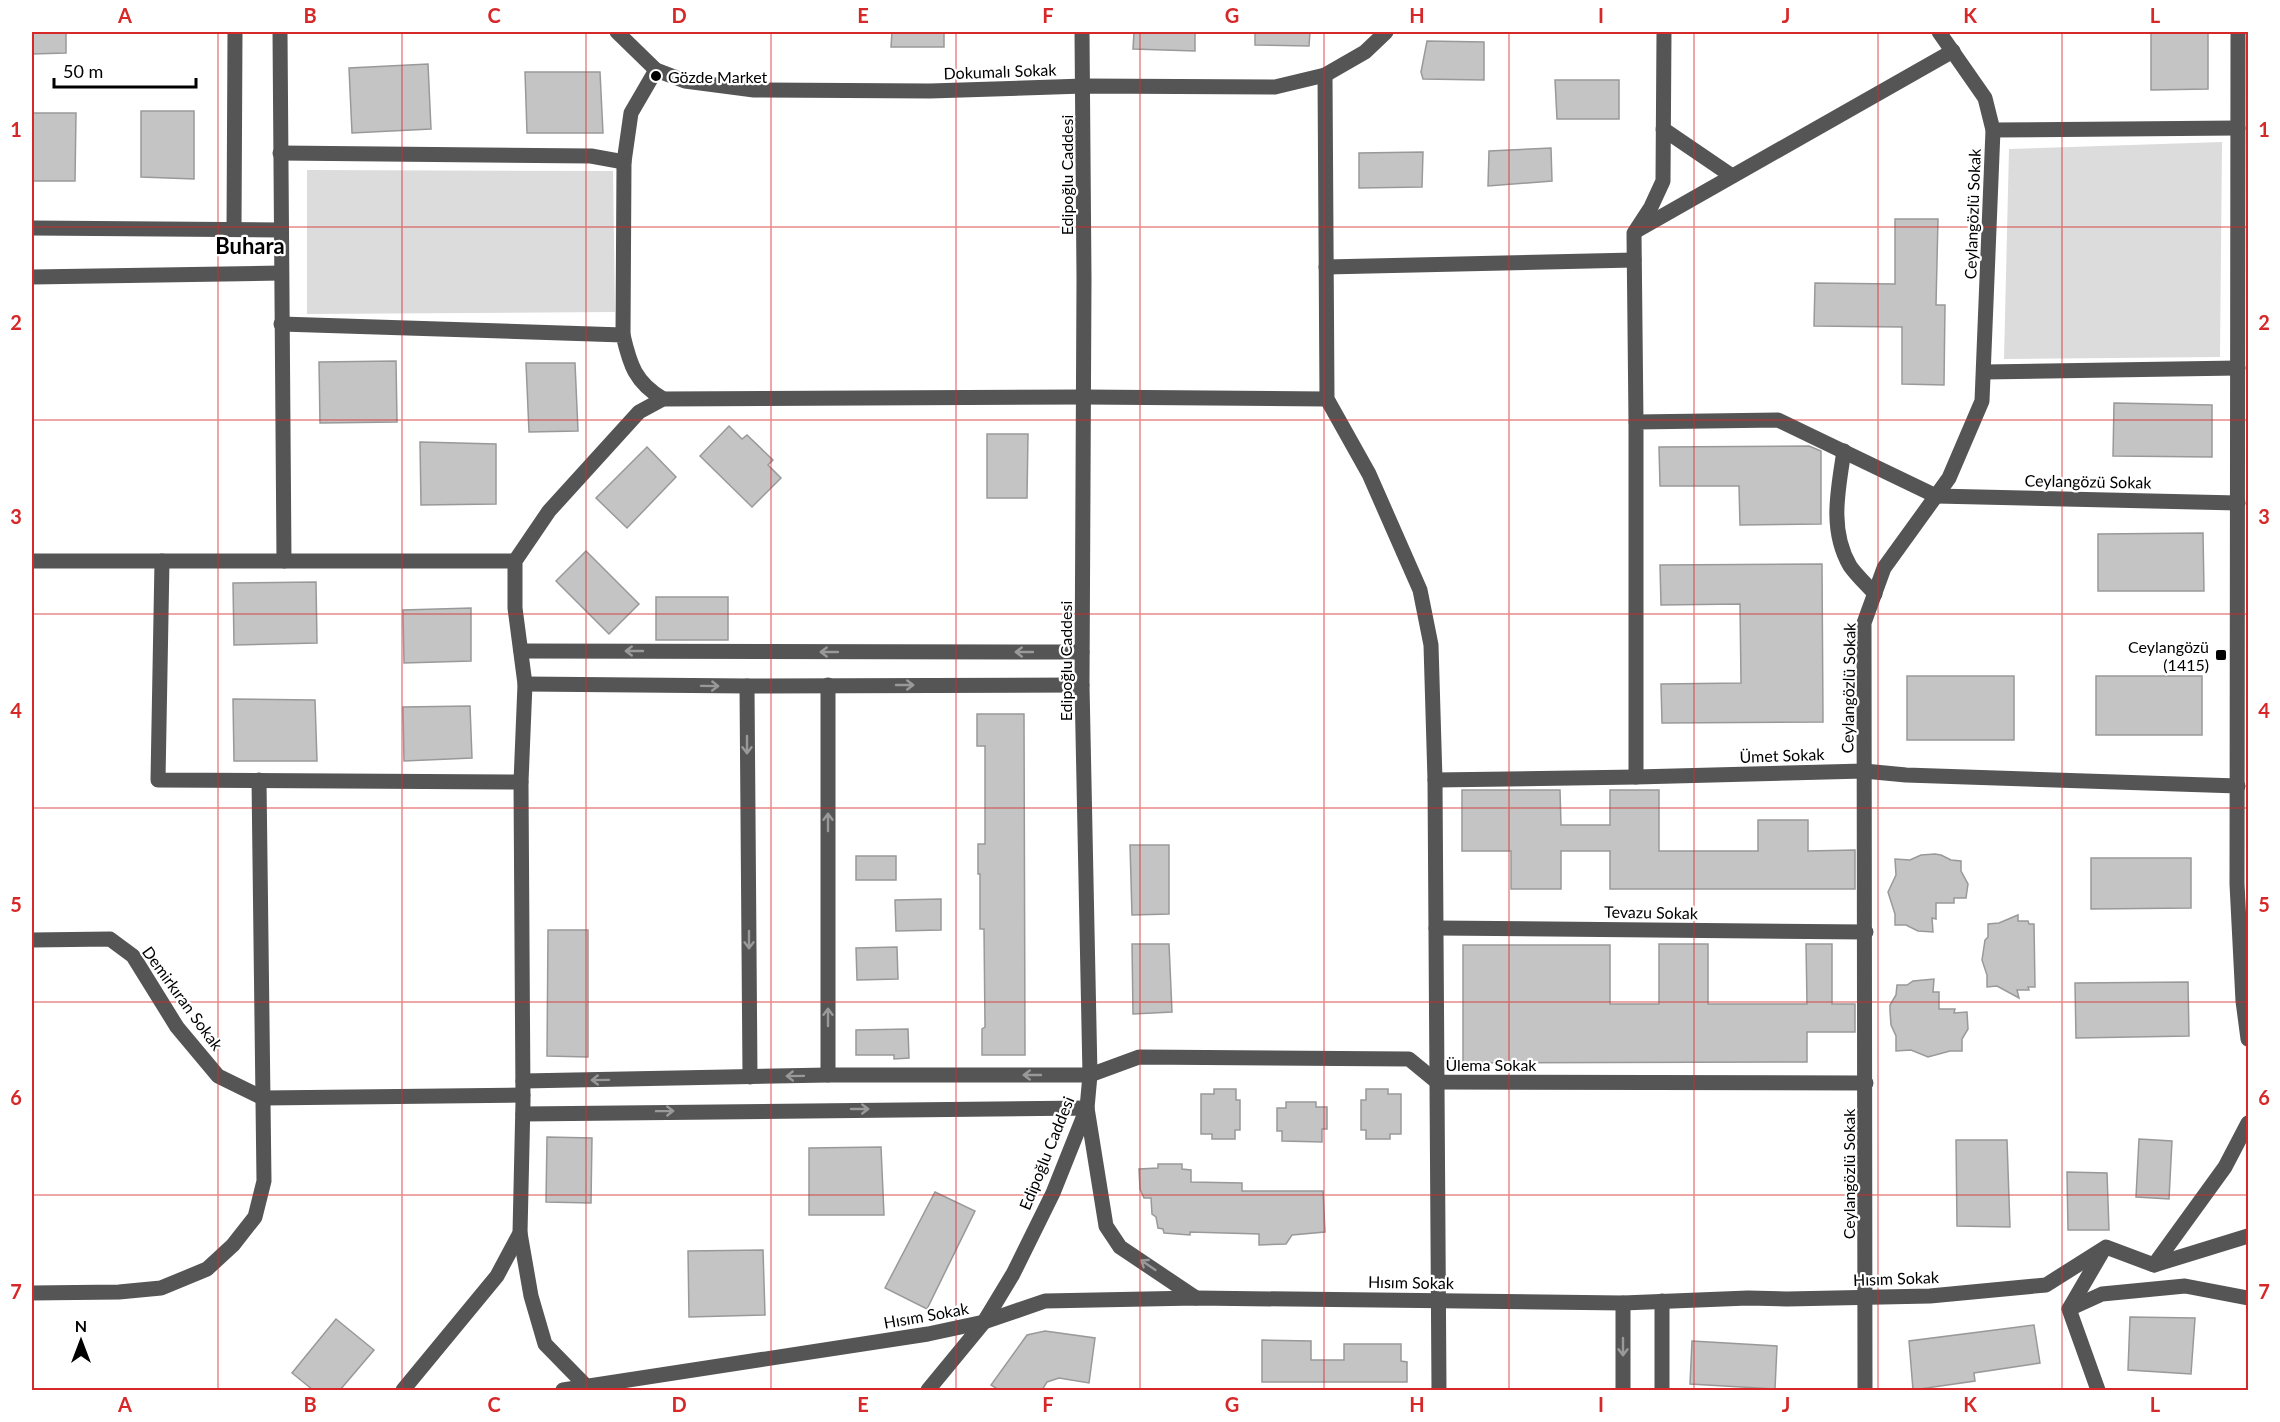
<svg xmlns="http://www.w3.org/2000/svg" width="2280" height="1422" font-family="Lato,sans-serif">
<style>
.green{fill:#dcdcdc}
.building{fill:#c4c4c4;stroke:#999;stroke-width:1.5}
.lines{fill:none;stroke-linecap:round;stroke-linejoin:round}
.minor{stroke:#555;stroke-width:15}
.oneway{stroke:#999}
.grid{fill:none;stroke:#d62828;stroke-width:1.5;stroke-opacity:0.55}
.poi-dot{fill:#000;stroke:#fff;stroke-width:2}
.labels{text-anchor:middle;dominant-baseline:central;stroke-width:4.5;stroke-linejoin:round;paint-order:stroke}
.street-label{font-size:16px;fill:#000;stroke:#fff}
.poi-label{font-size:16px;fill:#000;stroke:#fff;text-anchor:start}
.district-label{font-size:22px;font-weight:bold;fill:#000;stroke:#fff}
.neatline{fill:none;stroke:#d62828;stroke-width:2}
.grid-label{font-size:20px;text-anchor:middle;font-weight:bold;fill:#d62828}
</style>
<rect width="100%" height="100%" fill="#fff"/>
<g class="green">
<polygon points="2222,142 2220,357 2004,359 2009,149"/>
<polygon points="307,170 613,171 615,312 307,314"/>
</g>
<g class="building">
<polygon points="32,32 66,32 66,53 32,54"/>
<polygon points="892,32 944,32 944,47 891,47"/>
<polygon points="1134,32 1195,32 1195,51 1133,49"/>
<polygon points="1255,32 1310,32 1309,46 1255,45"/>
<polygon points="2151,32 2208,32 2208,89 2151,90"/>
<polygon points="1427,41 1484,42 1484,80 1423,79 1421,72"/>
<polygon points="428,64 431,129 352,133 349,68"/>
<polygon points="525,72 600,72 603,133 527,133"/>
<polygon points="1555,80 1619,80 1619,119 1557,119"/>
<polygon points="141,111 194,111 194,179 141,177"/>
<polygon points="32,113 76,113 75,181 32,181"/>
<polygon points="1551,148 1552,181 1488,186 1489,151"/>
<polygon points="1423,152 1422,187 1359,188 1359,153"/>
<polygon points="1895,219 1938,219 1936,305 1945,305 1944,385 1902,384 1902,327 1814,326 1815,283 1895,284"/>
<polygon points="396,361 397,422 320,423 319,362"/>
<polygon points="526,363 575,363 578,431 529,432"/>
<polygon points="2114,403 2212,405 2212,457 2113,456"/>
<polygon points="729,426 742,439 747,435 773,460 768,465 781,478 752,507 700,456"/>
<polygon points="987,434 1028,434 1027,498 987,498"/>
<polygon points="420,442 496,444 496,504 421,505"/>
<polygon points="1809,446 1821,451 1821,524 1740,525 1739,486 1660,486 1659,447"/>
<polygon points="647,447 676,477 627,528 596,498"/>
<polygon points="2203,533 2204,591 2098,591 2098,534"/>
<polygon points="586,551 639,604 609,634 556,581"/>
<polygon points="1822,564 1823,722 1662,723 1661,684 1741,683 1740,604 1661,605 1660,565"/>
<polygon points="316,582 317,643 234,645 233,583"/>
<rect x="656" y="597" width="72" height="43"/>
<polygon points="471,608 471,661 404,663 403,610"/>
<rect x="1907" y="676" width="107" height="64"/>
<rect x="2096" y="676" width="106" height="59"/>
<polygon points="233,699 315,700 317,761 234,761"/>
<polygon points="470,706 472,758 404,761 403,707"/>
<polygon points="977,714 1024,714 1025,1055 982,1055 982,1029 985,1027 984,929 980,929 980,874 978,874 978,844 985,844 985,746 977,746"/>
<polygon points="1462,790 1560,790 1561,825 1610,825 1610,790 1659,790 1659,851 1758,851 1758,820 1808,820 1808,851 1855,850 1855,889 1610,889 1610,851 1561,851 1561,889 1511,889 1511,851 1462,851"/>
<polygon points="1130,845 1169,845 1169,914 1132,915"/>
<polygon points="1935,854 1941,855 1951,860 1961,861 1961,871 1968,884 1966,898 1954,898 1954,903 1936,903 1936,919 1932,918 1933,932 1918,931 1906,925 1895,925 1895,914 1888,892 1896,875 1895,859 1910,860 1921,855"/>
<rect x="856" y="856" width="40" height="24"/>
<polygon points="2091,858 2191,858 2191,908 2091,909"/>
<polygon points="941,899 941,930 896,931 895,900"/>
<polygon points="2018,915 2018,921 2028,921 2029,924 2034,924 2035,987 2028,987 2029,990 2017,990 2019,998 1997,986 1987,987 1987,975 1982,960 1985,940 1988,937 1988,924 1999,923"/>
<polygon points="548,930 588,930 588,1057 547,1056"/>
<polygon points="1132,944 1169,944 1172,1012 1133,1014"/>
<polygon points="1659,944 1708,944 1708,1004 1807,1004 1806,944 1832,944 1832,1004 1855,1004 1855,1032 1807,1032 1807,1062 1463,1063 1463,945 1610,945 1610,1004 1659,1004"/>
<polygon points="897,947 898,979 857,980 856,948"/>
<polygon points="1934,979 1933,992 1939,992 1939,1009 1955,1009 1954,1013 1967,1012 1968,1029 1962,1039 1962,1051 1950,1051 1928,1057 1911,1050 1896,1051 1896,1036 1891,1025 1890,1011 1890,1005 1896,995 1897,985 1907,985 1913,981"/>
<polygon points="2188,982 2189,1036 2076,1038 2075,983"/>
<polygon points="908,1029 909,1058 894,1059 894,1055 856,1055 856,1030"/>
<polygon points="1214,1089 1236,1089 1236,1100 1240,1100 1240,1130 1235,1130 1235,1139 1212,1139 1212,1134 1201,1134 1201,1094 1214,1094"/>
<polygon points="1366,1089 1388,1089 1388,1094 1401,1094 1401,1134 1390,1134 1390,1139 1366,1139 1366,1130 1361,1130 1361,1100 1366,1100"/>
<polygon points="1286,1102 1316,1102 1316,1107 1327,1107 1327,1129 1322,1129 1322,1142 1282,1141 1282,1131 1277,1131 1277,1108 1286,1108"/>
<polygon points="547,1137 592,1138 591,1203 546,1202"/>
<polygon points="2139,1139 2172,1141 2169,1199 2136,1197"/>
<polygon points="1956,1140 2007,1140 2010,1227 1957,1226"/>
<polygon points="881,1147 884,1215 809,1215 809,1148"/>
<polygon points="1158,1164 1182,1164 1182,1169 1191,1170 1191,1182 1242,1183 1242,1191 1323,1191 1325,1232 1292,1235 1286,1244 1259,1245 1259,1234 1190,1232 1190,1235 1164,1233 1163,1229 1158,1228 1156,1217 1152,1214 1151,1198 1144,1198 1140,1189 1139,1169 1158,1168"/>
<polygon points="2067,1172 2107,1173 2109,1230 2068,1230"/>
<polygon points="935,1192 975,1211 927,1309 885,1288"/>
<polygon points="763,1250 765,1315 689,1317 688,1251"/>
<polygon points="2130,1317 2195,1318 2191,1374 2128,1370"/>
<polygon points="336,1319 374,1350 340,1390 313,1390 292,1373"/>
<polygon points="2034,1325 2040,1363 1974,1373 1975,1381 1913,1390 1909,1341"/>
<polygon points="1045,1331 1095,1338 1089,1383 1059,1378 1047,1382 1042,1390 999,1390 991,1385 1027,1335"/>
<polygon points="1262,1340 1311,1341 1311,1360 1344,1360 1344,1344 1401,1344 1401,1361 1407,1362 1407,1382 1262,1382"/>
<polygon points="1692,1341 1777,1346 1775,1389 1690,1384"/>
</g>
<g class="lines">
<g class="minor">
<polyline points="280,32 284,561"/>
<polyline points="617,32 656,70 685,81 754,90 930,91 1084,86 1275,87 1325,75 1365,52 1386,32"/>
<polyline points="2238,32 2237,884 2243,1001 2248,1039"/>
<polyline points="1325,75 1327,399 1369,474 1420,590 1431,645 1435,780 1439,1390"/>
<polyline points="1663,129 1732,176"/>
<polyline points="1993,130 2238,128"/>
<polyline points="280,153 591,156 624,162"/>
<polyline points="32,228 280,230"/>
<polyline points="234,229 235,32"/>
<polyline points="1636,231 1953,51"/>
<polyline points="1326,267 1634,260"/>
<polyline points="32,277 281,273"/>
<path d="M281 324 623 335C630 365 635 382 663 399"/>
<polyline points="623,335 624,162 631,113 656,70"/>
<polyline points="1984,372 2238,368"/>
<polyline points="1636,422 1634,233 1651,207 1663,181 1664,32"/>
<path d="M1844 451C1838 490 1829 530 1850 566 1857 576 1867 585 1875 594"/>
<polyline points="32,561 515,561"/>
<polyline points="162,561 158,780 521,782"/>
<polyline points="521,651 1082,652"/>
<polyline points="525,684 747,686 1082,685"/>
<polyline points="828,685 828,1075"/>
<polyline points="747,686 750,1077"/>
<polyline points="1636,777 1636,422 1778,420 1936,496 2238,503"/>
<polyline points="1435,780 1636,777 1864,771 1906,775 2238,786"/>
<polyline points="1436,928 1866,932"/>
<polyline points="32,940 110,939 133,956 177,1027 218,1076 263,1098 523,1095"/>
<polyline points="523,1081 828,1075 1090,1075 1139,1057 1409,1059 1437,1082 1866,1083"/>
<polyline points="523,1114 1087,1108 1106,1226 1120,1247 1196,1298"/>
<polyline points="520,1233 531,1296 545,1344 590,1390"/>
<polyline points="2154,1265 2225,1167 2248,1123"/>
<polyline points="32,1293 119,1292 161,1288 207,1269 233,1245 255,1217 264,1181 259,780"/>
<polyline points="1662,1301 1662,1390"/>
<polyline points="1623,1303 1623,1390"/>
<polyline points="2069,1309 2102,1294 2185,1286 2248,1298"/>
<polyline points="403,1390 497,1276 520,1233 523,1101 521,782 525,684 515,608 515,561 549,511 639,412 663,399 1084,397 1327,399"/>
<polyline points="563,1390 928,1334 984,1322 1045,1301 1196,1298 1623,1303 1748,1298 1787,1299 1930,1296 2046,1285 2106,1247 2154,1265 2248,1236"/>
<polyline points="928,1390 984,1322 1013,1274 1053,1193 1087,1108 1090,1075 1082,685 1084,279 1082,32"/>
<polyline points="1865,1390 1864,623 1884,568 1949,478 1982,401 1993,130 1985,98 1939,32"/>
<polyline points="2098,1390 2069,1309 2104,1249"/>
</g>
</g>
<defs><path id="oneway-shaft" d="M-6 0H5M1.5-3L5.5 0L1.5 3" fill="none" stroke-width="1.6" stroke-linecap="round" stroke-linejoin="round" transform="scale(1.5)"/></defs>
<g class="oneway">
<use href="#oneway-shaft" transform="translate(634 651) rotate(-180)"/>
<use href="#oneway-shaft" transform="translate(829 652) rotate(-180)"/>
<use href="#oneway-shaft" transform="translate(1024 652) rotate(-180)"/>
<use href="#oneway-shaft" transform="translate(905 685)"/>
<use href="#oneway-shaft" transform="translate(710 686) rotate(1)"/>
<use href="#oneway-shaft" transform="translate(747 745) rotate(90)"/>
<use href="#oneway-shaft" transform="translate(828 822) rotate(-90)"/>
<use href="#oneway-shaft" transform="translate(749 940) rotate(90)"/>
<use href="#oneway-shaft" transform="translate(828 1017) rotate(-90)"/>
<use href="#oneway-shaft" transform="translate(1032 1075) rotate(180)"/>
<use href="#oneway-shaft" transform="translate(795 1076) rotate(179)"/>
<use href="#oneway-shaft" transform="translate(600 1080) rotate(179)"/>
<use href="#oneway-shaft" transform="translate(860 1109)"/>
<use href="#oneway-shaft" transform="translate(665 1111) rotate(-1)"/>
<use href="#oneway-shaft" transform="translate(1148 1265) rotate(-146)"/>
<use href="#oneway-shaft" transform="translate(1623 1347) rotate(90)"/>
</g>
<path class="grid" d="M218 32V1390M402 32V1390M586 32V1390M771 32V1390M956 32V1390M1140 32V1390M1324 32V1390M1509 32V1390M1694 32V1390M1878 32V1390M2062 32V1390M32 227H2248M32 420H2248M32 614H2248M32 808H2248M32 1002H2248M32 1195H2248"/>
<g class="poi-dot">
<circle cx="656" cy="76" r="6"/>
<rect x="2215" y="649" width="12" height="12" rx="3"/>
</g>
<g class="labels">
<g class="street-label">
<text transform="translate(1000 71) rotate(-2)">Dokumalı Sokak</text>
<text transform="translate(1066 175) rotate(-90)">Edipoğlu Caddesi</text>
<text transform="translate(1972 214) rotate(-88)">Ceylangözlü Sokak</text>
<text transform="translate(2088 481) rotate(1)">Ceylangözü Sokak</text>
<text transform="translate(1065 661) rotate(-90)">Edipoğlu Caddesi</text>
<text transform="translate(1848 688) rotate(-89)">Ceylangözlü Sokak</text>
<text transform="translate(1782 755) rotate(-2)">Ümet Sokak</text>
<text transform="translate(1651 912) rotate(1)">Tevazu Sokak</text>
<text transform="translate(183 998) rotate(54)">Demirkıran Sokak</text>
<text x="1491" y="1064">Ülema Sokak</text>
<text transform="translate(1046 1153) rotate(-68)">Edipoğlu Caddesi</text>
<text transform="translate(1848 1174) rotate(-90)">Ceylangözlü Sokak</text>
<text transform="translate(1896 1278) rotate(-2)">Hısım Sokak</text>
<text transform="translate(1411 1282) rotate(1)">Hısım Sokak</text>
<text transform="translate(926 1315) rotate(-10)">Hısım Sokak</text>
</g>
<g class="poi-label">
<text x="668" y="76">Gözde Market</text>
<text x="2209" y="646" text-anchor="end">Ceylangözü<tspan x="2209" dy="18">(1415)</tspan></text>
</g>
<g class="district-label">
<text x="250" y="245">Buhara</text>
</g>
</g>
<rect width="2280" height="1422" fill="none" stroke="#ffffff" stroke-width="66"/>
<g transform="translate(81 1341)" stroke="#ffffff" stroke-width="4.5" paint-order="stroke">
<path d="M0-4.5L10 22L0 15L-10 22Z" fill="#000000"/>
<text y="-9" font-size="16" font-weight="bold" text-anchor="middle" fill="#000000">N</text>
</g>
<path d="M54 78v9h142v-9" fill="none" stroke="#000000" stroke-width="3"/>
<text x="63" y="78" font-size="18" fill="#000000" stroke="#ffffff" stroke-width="4.5" paint-order="stroke">50 m</text>
<rect x="33" y="33" width="2214" height="1356" class="neatline"/>
<g class="grid-label">
<text x="125" y="23">A</text>
<text x="310" y="23">B</text>
<text x="494" y="23">C</text>
<text x="679" y="23">D</text>
<text x="863" y="23">E</text>
<text x="1048" y="23">F</text>
<text x="1232" y="23">G</text>
<text x="1417" y="23">H</text>
<text x="1601" y="23">I</text>
<text x="1786" y="23">J</text>
<text x="1970" y="23">K</text>
<text x="2155" y="23">L</text>
<text x="16" y="137">1</text>
<text x="2264" y="137">1</text>
<text x="16" y="330">2</text>
<text x="2264" y="330">2</text>
<text x="16" y="524">3</text>
<text x="2264" y="524">3</text>
<text x="16" y="718">4</text>
<text x="2264" y="718">4</text>
<text x="16" y="912">5</text>
<text x="2264" y="912">5</text>
<text x="16" y="1105">6</text>
<text x="2264" y="1105">6</text>
<text x="16" y="1299">7</text>
<text x="2264" y="1299">7</text>
<text x="125" y="1412">A</text>
<text x="310" y="1412">B</text>
<text x="494" y="1412">C</text>
<text x="679" y="1412">D</text>
<text x="863" y="1412">E</text>
<text x="1048" y="1412">F</text>
<text x="1232" y="1412">G</text>
<text x="1417" y="1412">H</text>
<text x="1601" y="1412">I</text>
<text x="1786" y="1412">J</text>
<text x="1970" y="1412">K</text>
<text x="2155" y="1412">L</text>
</g>
</svg>
